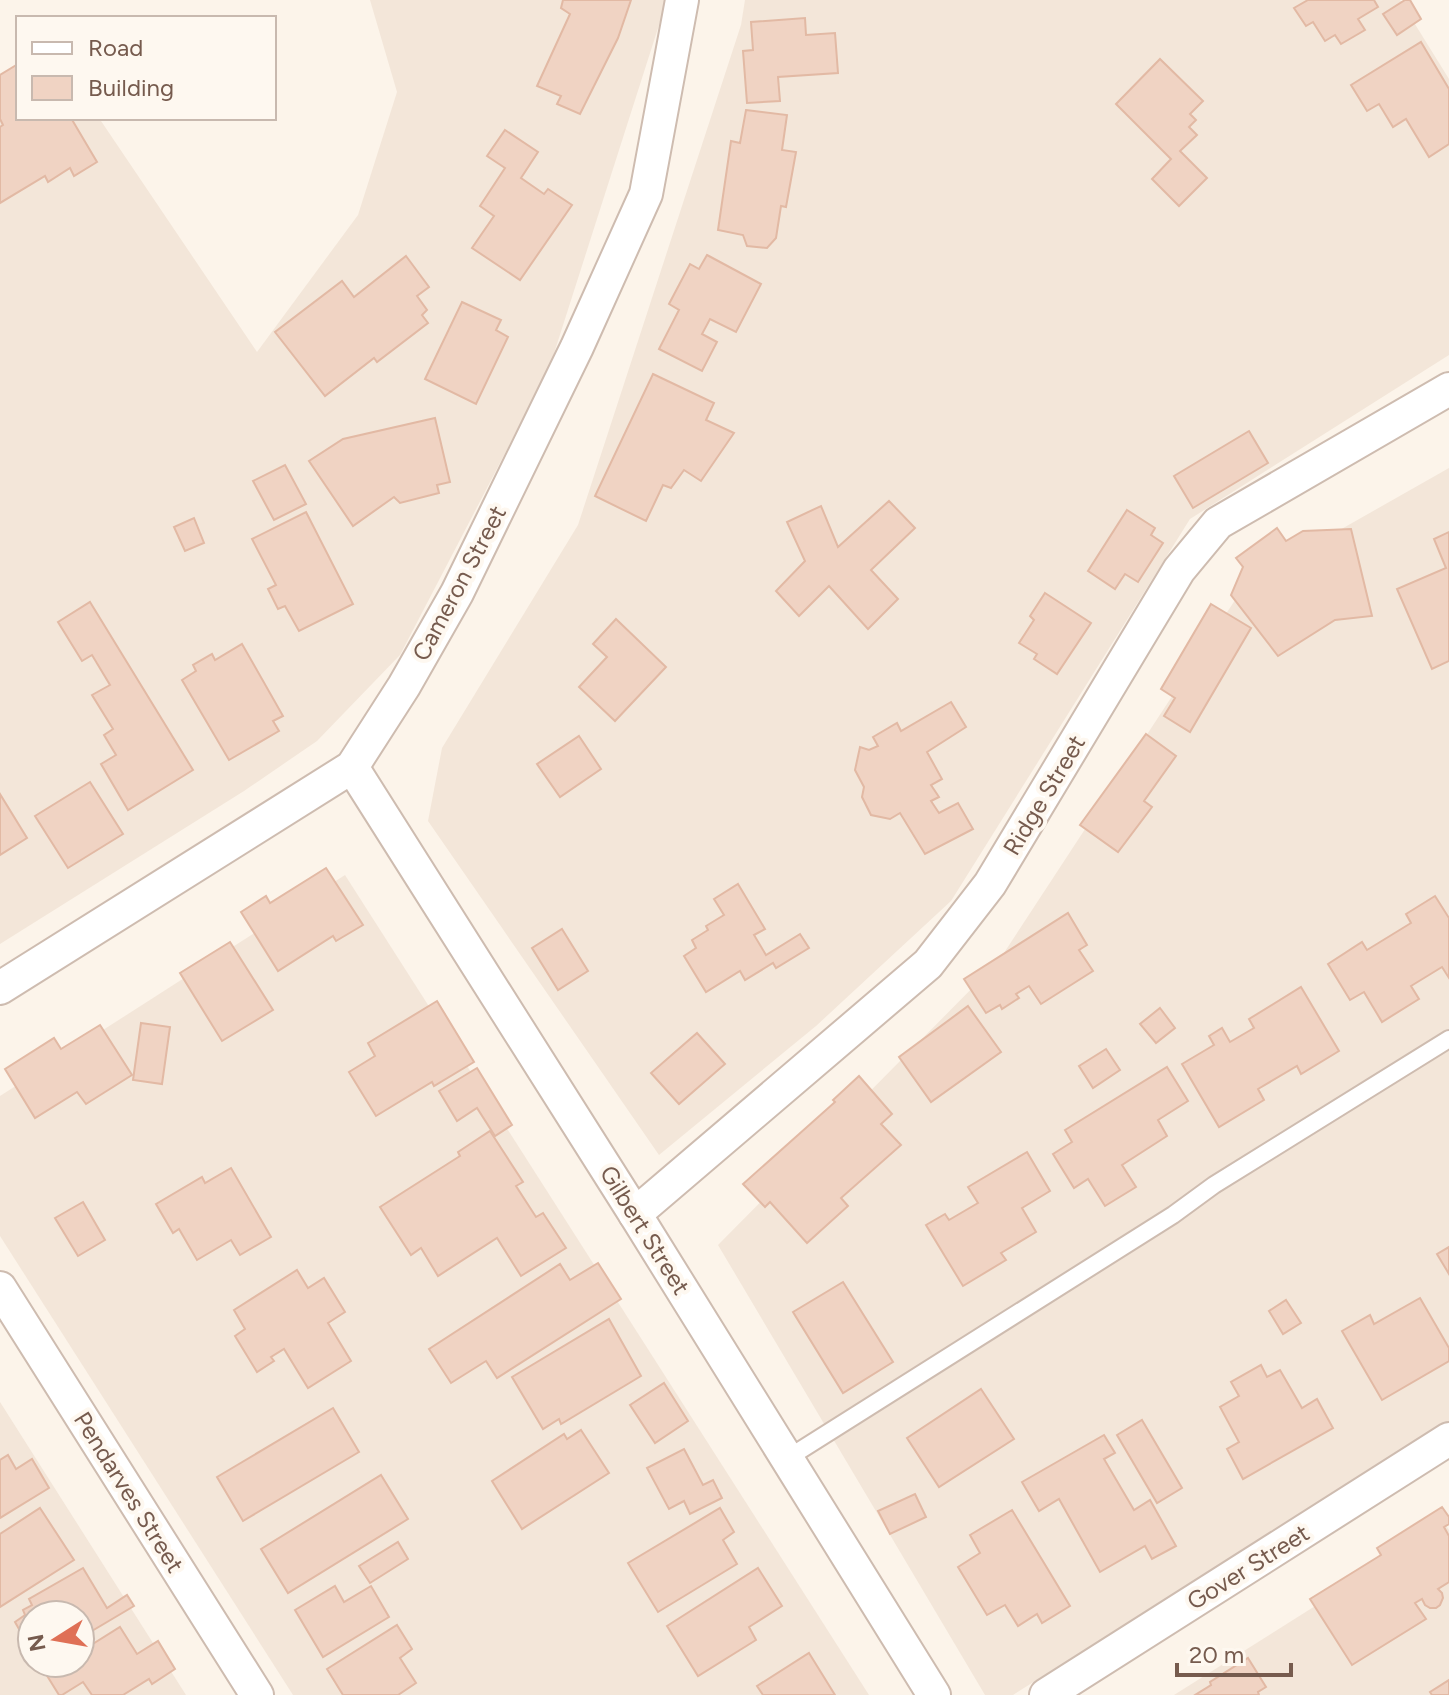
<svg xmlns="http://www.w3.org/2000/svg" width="1449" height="1695" font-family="Figtree,sans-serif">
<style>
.residential{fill:#f3e6d9;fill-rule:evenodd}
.building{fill:#f0d3c3;stroke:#e2b9a4;stroke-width:2}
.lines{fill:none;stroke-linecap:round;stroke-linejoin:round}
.service-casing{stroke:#cebcb0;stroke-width:20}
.minor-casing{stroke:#cebcb0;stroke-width:36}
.service{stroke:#fff;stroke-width:16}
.minor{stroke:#fff;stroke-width:32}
.labels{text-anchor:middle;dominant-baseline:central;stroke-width:8;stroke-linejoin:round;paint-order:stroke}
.street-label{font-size:24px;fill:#765b4e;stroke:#fef8f0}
</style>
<rect width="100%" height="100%" fill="#fcf4ea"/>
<g class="residential">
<polygon points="370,0 667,0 549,369 400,655 317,741 244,791 0,944 0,76 18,118 99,118 257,352 358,215 397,92"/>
<polygon points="745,0 1400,0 1449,79 1449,355 1190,519 951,901 816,1026 659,1155 428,821 442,748 578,525 741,25"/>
<polygon points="1449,468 1449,1421 1013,1695 985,1695 718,1245 998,962 1239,594 1271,569"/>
<polygon points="345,875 869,1695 293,1695 0,1236 0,1096"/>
<path d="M0 1402 186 1695H0ZM32 1615H80V1663H32Z"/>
<polygon points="1445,1524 1449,1530 1449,1695 1174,1695"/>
</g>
<g class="building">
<polygon points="563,0 631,0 618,38 580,114 557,104 561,96 537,86 570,14 561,8"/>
<polygon points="1308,0 1374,0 1378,7 1358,19 1365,30 1341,44 1335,35 1325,41 1313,22 1306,26 1294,8"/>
<polygon points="1405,0 1410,0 1421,19 1397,35 1383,14"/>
<polygon points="805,18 806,35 835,33 838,73 778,77 780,101 747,103 743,51 753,50 751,22"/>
<polygon points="1421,42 1449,89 1449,144 1429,157 1406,119 1393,127 1379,104 1367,111 1351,85"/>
<polygon points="1160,59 1203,101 1190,114 1196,120 1189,127 1197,135 1180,151 1207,178 1179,206 1152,179 1171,159 1116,104"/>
<polygon points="18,64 18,118 71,118 97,162 74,176 70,168 48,182 45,176 0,203 0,127 3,125 0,119 0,75"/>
<polygon points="746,110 787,115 782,150 796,152 786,207 781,206 776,238 767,248 747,246 743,235 718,230 731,141 740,143"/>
<polygon points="505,130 538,152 521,178 544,194 548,189 572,205 520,280 472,248 494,216 480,206 505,168 487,156"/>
<polygon points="707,255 761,284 736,332 710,319 702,334 717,342 702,371 659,349 679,310 669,304 690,264 699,269"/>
<polygon points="406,256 429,287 417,296 427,310 422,315 428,323 377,362 374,358 325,396 275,332 342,281 354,297"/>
<polygon points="462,302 501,320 496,330 508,337 476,404 425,379"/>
<polygon points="653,374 714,403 706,420 734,433 701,481 684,470 671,488 663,485 646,521 595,496"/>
<polygon points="435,418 450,482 437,485 439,493 400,503 394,497 353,526 309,461 343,439"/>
<polygon points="1249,431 1268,463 1193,508 1174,476"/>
<polygon points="285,465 306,504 274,520 253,481"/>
<polygon points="889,501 915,528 871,570 898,599 868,629 829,586 799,616 776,591 805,561 787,522 821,506 838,547"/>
<polygon points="1127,510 1155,528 1151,535 1163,543 1138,582 1125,574 1115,589 1088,571"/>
<polygon points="306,512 353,604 299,631 285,606 278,609 268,589 276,585 252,539"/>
<polygon points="194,518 204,543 185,551 174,527"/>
<polygon points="1277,528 1286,541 1303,531 1351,529 1372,616 1335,620 1278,656 1231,595 1243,567 1236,558"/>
<polygon points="1449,532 1449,661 1432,669 1397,589 1446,568 1434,539"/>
<polygon points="1045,593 1091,623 1057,674 1034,659 1037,654 1019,643 1034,620 1030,616"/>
<polygon points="90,602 193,770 128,810 101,764 116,755 104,735 113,729 92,695 110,685 92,655 82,661 58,622"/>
<polygon points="1211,604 1251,628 1190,732 1164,716 1175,698 1161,689"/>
<polygon points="616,619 666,667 615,721 579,687 607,657 593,644"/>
<polygon points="242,644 283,716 273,721 279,731 229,760 182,680 196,671 193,665 212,654 215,660"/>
<polygon points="951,702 966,727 927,752 942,779 931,785 939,797 931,801 939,813 958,803 973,829 925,854 900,813 890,819 871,815 862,797 864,787 855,770 860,747 869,750 878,746 873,737 897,723 901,731"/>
<polygon points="1146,734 1176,756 1144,801 1152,807 1118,852 1080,825"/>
<polygon points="579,736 601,769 560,797 537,764"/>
<polygon points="90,782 123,834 68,868 35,816"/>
<polygon points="0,794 27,838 0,855"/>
<polygon points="326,868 363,925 336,941 333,936 278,971 241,912 266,896 270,903"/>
<polygon points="738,884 765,929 754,935 766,955 800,934 809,948 776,968 773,963 745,980 740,971 706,992 684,956 696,948 692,940 708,930 706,926 724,915 714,899"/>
<polygon points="1435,896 1449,918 1449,978 1442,967 1411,986 1419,999 1382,1022 1364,992 1350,1000 1328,964 1362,942 1367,950 1411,923 1406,914"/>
<polygon points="1068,913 1087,945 1079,950 1093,971 1041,1004 1029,986 1016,994 1019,998 1002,1009 1000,1005 986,1013 964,979"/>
<polygon points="562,929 588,971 558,990 532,948"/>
<polygon points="230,942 273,1010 222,1041 180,973"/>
<polygon points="1301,987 1339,1051 1301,1074 1297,1066 1258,1089 1264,1100 1219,1127 1182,1064 1214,1045 1209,1036 1222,1028 1230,1042 1254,1028 1249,1019"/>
<polygon points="437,1001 474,1062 434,1086 432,1082 376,1116 349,1072 375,1056 368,1043"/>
<polygon points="968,1006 1001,1052 931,1102 899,1057"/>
<polygon points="1160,1008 1175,1028 1156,1043 1140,1024"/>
<polygon points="141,1023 170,1027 162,1084 133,1080"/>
<polygon points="100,1025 132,1075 86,1104 77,1092 35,1118 5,1069 54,1038 61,1049"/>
<polygon points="697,1033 725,1064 679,1104 651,1073"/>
<polygon points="1106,1049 1120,1070 1093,1088 1079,1066"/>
<polygon points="1167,1067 1188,1101 1158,1120 1167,1136 1122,1165 1136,1187 1105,1206 1088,1179 1074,1188 1053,1154 1072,1142 1065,1130"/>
<polygon points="477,1068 512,1125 495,1136 477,1108 457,1121 439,1091"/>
<polygon points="859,1076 892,1114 881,1124 901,1145 841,1198 848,1206 807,1243 770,1202 765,1207 743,1184 835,1102 833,1100"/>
<polygon points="490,1131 523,1182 516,1186 536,1217 543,1213 566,1248 521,1276 497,1238 438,1276 421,1248 411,1255 380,1207 460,1156 458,1152"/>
<polygon points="1027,1152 1050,1191 1022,1208 1036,1232 1001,1253 1006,1260 963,1286 926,1225 945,1214 949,1220 978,1203 968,1187"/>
<polygon points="231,1168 271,1237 240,1255 231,1240 197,1260 179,1229 173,1233 156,1204 202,1177 205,1183"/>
<polygon points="83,1202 105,1240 78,1256 55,1218"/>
<polygon points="1449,1247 1449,1274 1437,1254"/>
<polygon points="598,1263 621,1299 497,1378 486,1361 451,1383 429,1349 560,1264 570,1280"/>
<polygon points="297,1270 308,1288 324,1278 345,1312 328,1323 351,1361 308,1388 284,1349 271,1357 274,1361 257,1372 235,1336 245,1329 234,1310"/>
<polygon points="843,1282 893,1362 843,1393 793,1312"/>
<polygon points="1420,1298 1449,1348 1449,1361 1382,1400 1342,1331 1370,1315 1374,1324"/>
<polygon points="1286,1300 1301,1323 1283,1334 1269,1311"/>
<polygon points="609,1319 641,1376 561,1424 559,1419 543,1429 512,1377"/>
<polygon points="1261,1365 1267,1377 1280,1370 1302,1408 1317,1399 1333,1428 1243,1479 1227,1449 1239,1442 1220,1407 1239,1396 1231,1382"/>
<polygon points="664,1383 688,1421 655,1443 630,1405"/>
<polygon points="981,1389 1014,1439 939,1487 907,1438"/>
<polygon points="333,1408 359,1452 243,1521 217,1477"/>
<polygon points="1142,1420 1182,1488 1157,1503 1117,1435"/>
<polygon points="581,1430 609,1473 522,1529 492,1481 564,1434 567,1439"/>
<polygon points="1104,1435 1115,1453 1104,1459 1134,1510 1150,1500 1176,1546 1152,1559 1145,1546 1100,1572 1059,1499 1039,1511 1022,1482"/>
<polygon points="684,1449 703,1485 713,1480 722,1498 690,1514 684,1501 669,1509 647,1468"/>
<polygon points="8,1455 16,1469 32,1459 49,1488 0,1518 0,1460"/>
<polygon points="381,1475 408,1519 288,1593 261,1549"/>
<polygon points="915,1494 926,1517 890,1534 878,1511"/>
<polygon points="1442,1507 1449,1517 1449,1524 1444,1527 1449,1536 1449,1582 1438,1589 1442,1593 1443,1598 1440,1605 1436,1608 1430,1608 1425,1605 1422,1599 1415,1603 1426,1619 1352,1665 1310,1599 1381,1555 1377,1548"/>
<polygon points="40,1508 74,1560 0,1607 0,1534"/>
<polygon points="720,1508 734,1532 723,1540 737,1564 658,1612 628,1563"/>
<polygon points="1012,1510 1070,1606 1042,1623 1037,1614 1018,1626 1005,1605 987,1615 958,1567 980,1553 970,1535"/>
<polygon points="398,1542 408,1559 370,1583 359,1566"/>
<polygon points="83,1568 107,1608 127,1595 134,1606 80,1638 80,1615 32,1615 32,1652 15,1622 25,1615 23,1610 32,1605 29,1599"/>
<polygon points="758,1568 782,1606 749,1627 756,1640 698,1676 667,1626"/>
<polygon points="335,1586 344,1602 371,1586 389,1617 323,1657 295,1610"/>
<polygon points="397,1625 412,1649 400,1658 416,1683 398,1695 343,1695 327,1669"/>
<polygon points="120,1627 137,1654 158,1641 175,1669 152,1684 149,1679 123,1695 92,1695 83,1682 62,1695 59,1695 46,1674 61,1665 59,1663 80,1663 80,1652"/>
<polygon points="809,1653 835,1695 763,1695 757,1686"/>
<polygon points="1248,1658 1266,1687 1258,1692 1259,1695 1195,1695 1211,1685 1210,1682"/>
<polygon points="1449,1680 1449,1695 1432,1695 1430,1692"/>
</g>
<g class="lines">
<defs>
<polyline id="service" points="788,1458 1173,1215 1214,1185 1449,1039"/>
<g id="minor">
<polyline points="352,767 635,1214 934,1695"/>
<polyline points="0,988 352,767 404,686 457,593 577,347 646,194 682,0"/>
<polyline points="635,1214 928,964 990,884 1179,570 1218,523 1449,389"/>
<polyline points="0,1288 257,1695"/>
<polyline points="1046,1695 1449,1439"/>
</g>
</defs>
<use href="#service" class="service-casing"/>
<use href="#minor" class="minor-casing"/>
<use href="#service" class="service"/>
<use href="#minor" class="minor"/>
</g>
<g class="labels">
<g class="street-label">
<text transform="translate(459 583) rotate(-62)">Cameron Street</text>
<text transform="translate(1044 795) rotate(-59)">Ridge Street</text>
<text transform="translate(645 1230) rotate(58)">Gilbert Street</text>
<text transform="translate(129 1492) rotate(58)">Pendarves Street</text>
<text transform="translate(1248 1567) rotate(-32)">Gover Street</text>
</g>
</g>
<rect x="16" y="16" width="260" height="104" fill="#fef8f0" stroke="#c8b9af" stroke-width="2"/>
<rect x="32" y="42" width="40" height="12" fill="#ffffff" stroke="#c8b9af" stroke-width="2"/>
<text x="88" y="56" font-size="24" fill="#765b4e">Road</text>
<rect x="32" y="76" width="40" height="24" fill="#f0d3c3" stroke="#c8b9af" stroke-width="2"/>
<text x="88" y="96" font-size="24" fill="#765b4e">Building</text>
<g transform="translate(56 1639) rotate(259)"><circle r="38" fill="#fef8f0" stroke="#c8b9af" stroke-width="2"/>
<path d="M0-6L14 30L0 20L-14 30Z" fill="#df7056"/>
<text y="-12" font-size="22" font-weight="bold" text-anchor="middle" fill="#765b4e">N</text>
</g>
<path d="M1177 1663v12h114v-12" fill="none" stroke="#765b4e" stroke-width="4"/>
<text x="1189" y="1663" font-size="24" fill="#765b4e" stroke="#fef8f0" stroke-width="6" paint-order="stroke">20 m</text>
</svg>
